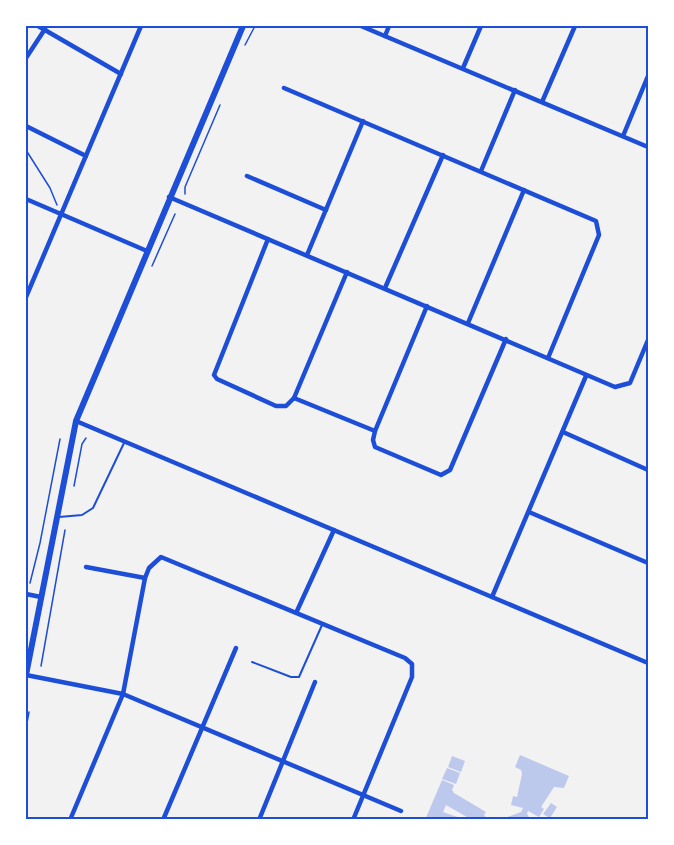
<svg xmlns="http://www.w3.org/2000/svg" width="674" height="845" font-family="Quicksand,sans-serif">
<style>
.building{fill:#bdc9ec}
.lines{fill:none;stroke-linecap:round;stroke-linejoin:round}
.path{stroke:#1d4ed8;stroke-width:1.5}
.service{stroke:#1d4ed8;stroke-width:2}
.minor{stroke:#1d4ed8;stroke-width:4.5}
.tertiary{stroke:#1d4ed8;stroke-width:6}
.neatline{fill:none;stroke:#1d4ed8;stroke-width:2}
</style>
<rect width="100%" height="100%" fill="#f2f2f2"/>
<g class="building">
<polygon points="520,755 569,776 564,788 554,787 541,807 544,809 539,817 528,811 527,814 531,820 499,820 521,812 523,808 511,805 513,796 517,797 522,774 521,770 515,767"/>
<polygon points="452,756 465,761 461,772 448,767"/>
<polygon points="447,768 460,773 456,784 442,779"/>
<polygon points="442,780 454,785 452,790 454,793 486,812 484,815 488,820 472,820 446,805 443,812 466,820 425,820"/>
<polygon points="551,803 557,807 550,818 543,814"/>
</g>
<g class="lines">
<g class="path">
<polyline points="245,45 255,26"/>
<polyline points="26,150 50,188 57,205"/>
<polyline points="185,194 185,187 220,105"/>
<polyline points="152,266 175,214"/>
<polyline points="74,486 82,444 86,438"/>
<polyline points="30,583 40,543 60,439"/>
<polyline points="41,666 65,530"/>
<polyline points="26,728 29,712"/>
</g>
<g class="service">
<polyline points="59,517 82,515 93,508 124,443"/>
<polyline points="252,662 291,677 299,677 322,625"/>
</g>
<g class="minor">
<polyline points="38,26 121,74"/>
<polyline points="361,26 648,147"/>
<polyline points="385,36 389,26"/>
<polyline points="26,58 45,29"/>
<polyline points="463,68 481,26"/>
<polyline points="284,88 596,221 599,235 548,358"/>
<polyline points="542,102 575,26"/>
<polyline points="26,126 86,156"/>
<polyline points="623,136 648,76"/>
<polyline points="481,171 515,90"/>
<polyline points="247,176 326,210"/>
<polyline points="169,197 615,387 630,383 648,340"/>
<polyline points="26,199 147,251"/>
<polyline points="268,239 214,375 217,379 276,406 286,406 294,398 347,272"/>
<polyline points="307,255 363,121"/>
<polyline points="385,288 443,155"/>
<polyline points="26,297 141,26"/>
<polyline points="427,306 375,431 373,440 375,447 441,475 450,470 506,339"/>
<polyline points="468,323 524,190"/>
<polyline points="294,398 375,431"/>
<polyline points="76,421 648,663"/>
<polyline points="563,432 648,470"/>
<polyline points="529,512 648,563"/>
<polyline points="86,567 145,578"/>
<polyline points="26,594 41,597"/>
<polyline points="492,597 586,376"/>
<polyline points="297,611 334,530"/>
<polyline points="26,675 123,694 401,811"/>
<polyline points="70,820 123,694 145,578 149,568 161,557 405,658 412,664 412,677 353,820"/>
<polyline points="163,820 236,648"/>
<polyline points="259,820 315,682"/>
</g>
<polyline class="tertiary" points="26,675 76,421 243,26"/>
</g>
<rect width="674" height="845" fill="none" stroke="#ffffff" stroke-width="54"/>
<rect x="27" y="27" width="620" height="791" class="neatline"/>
</svg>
